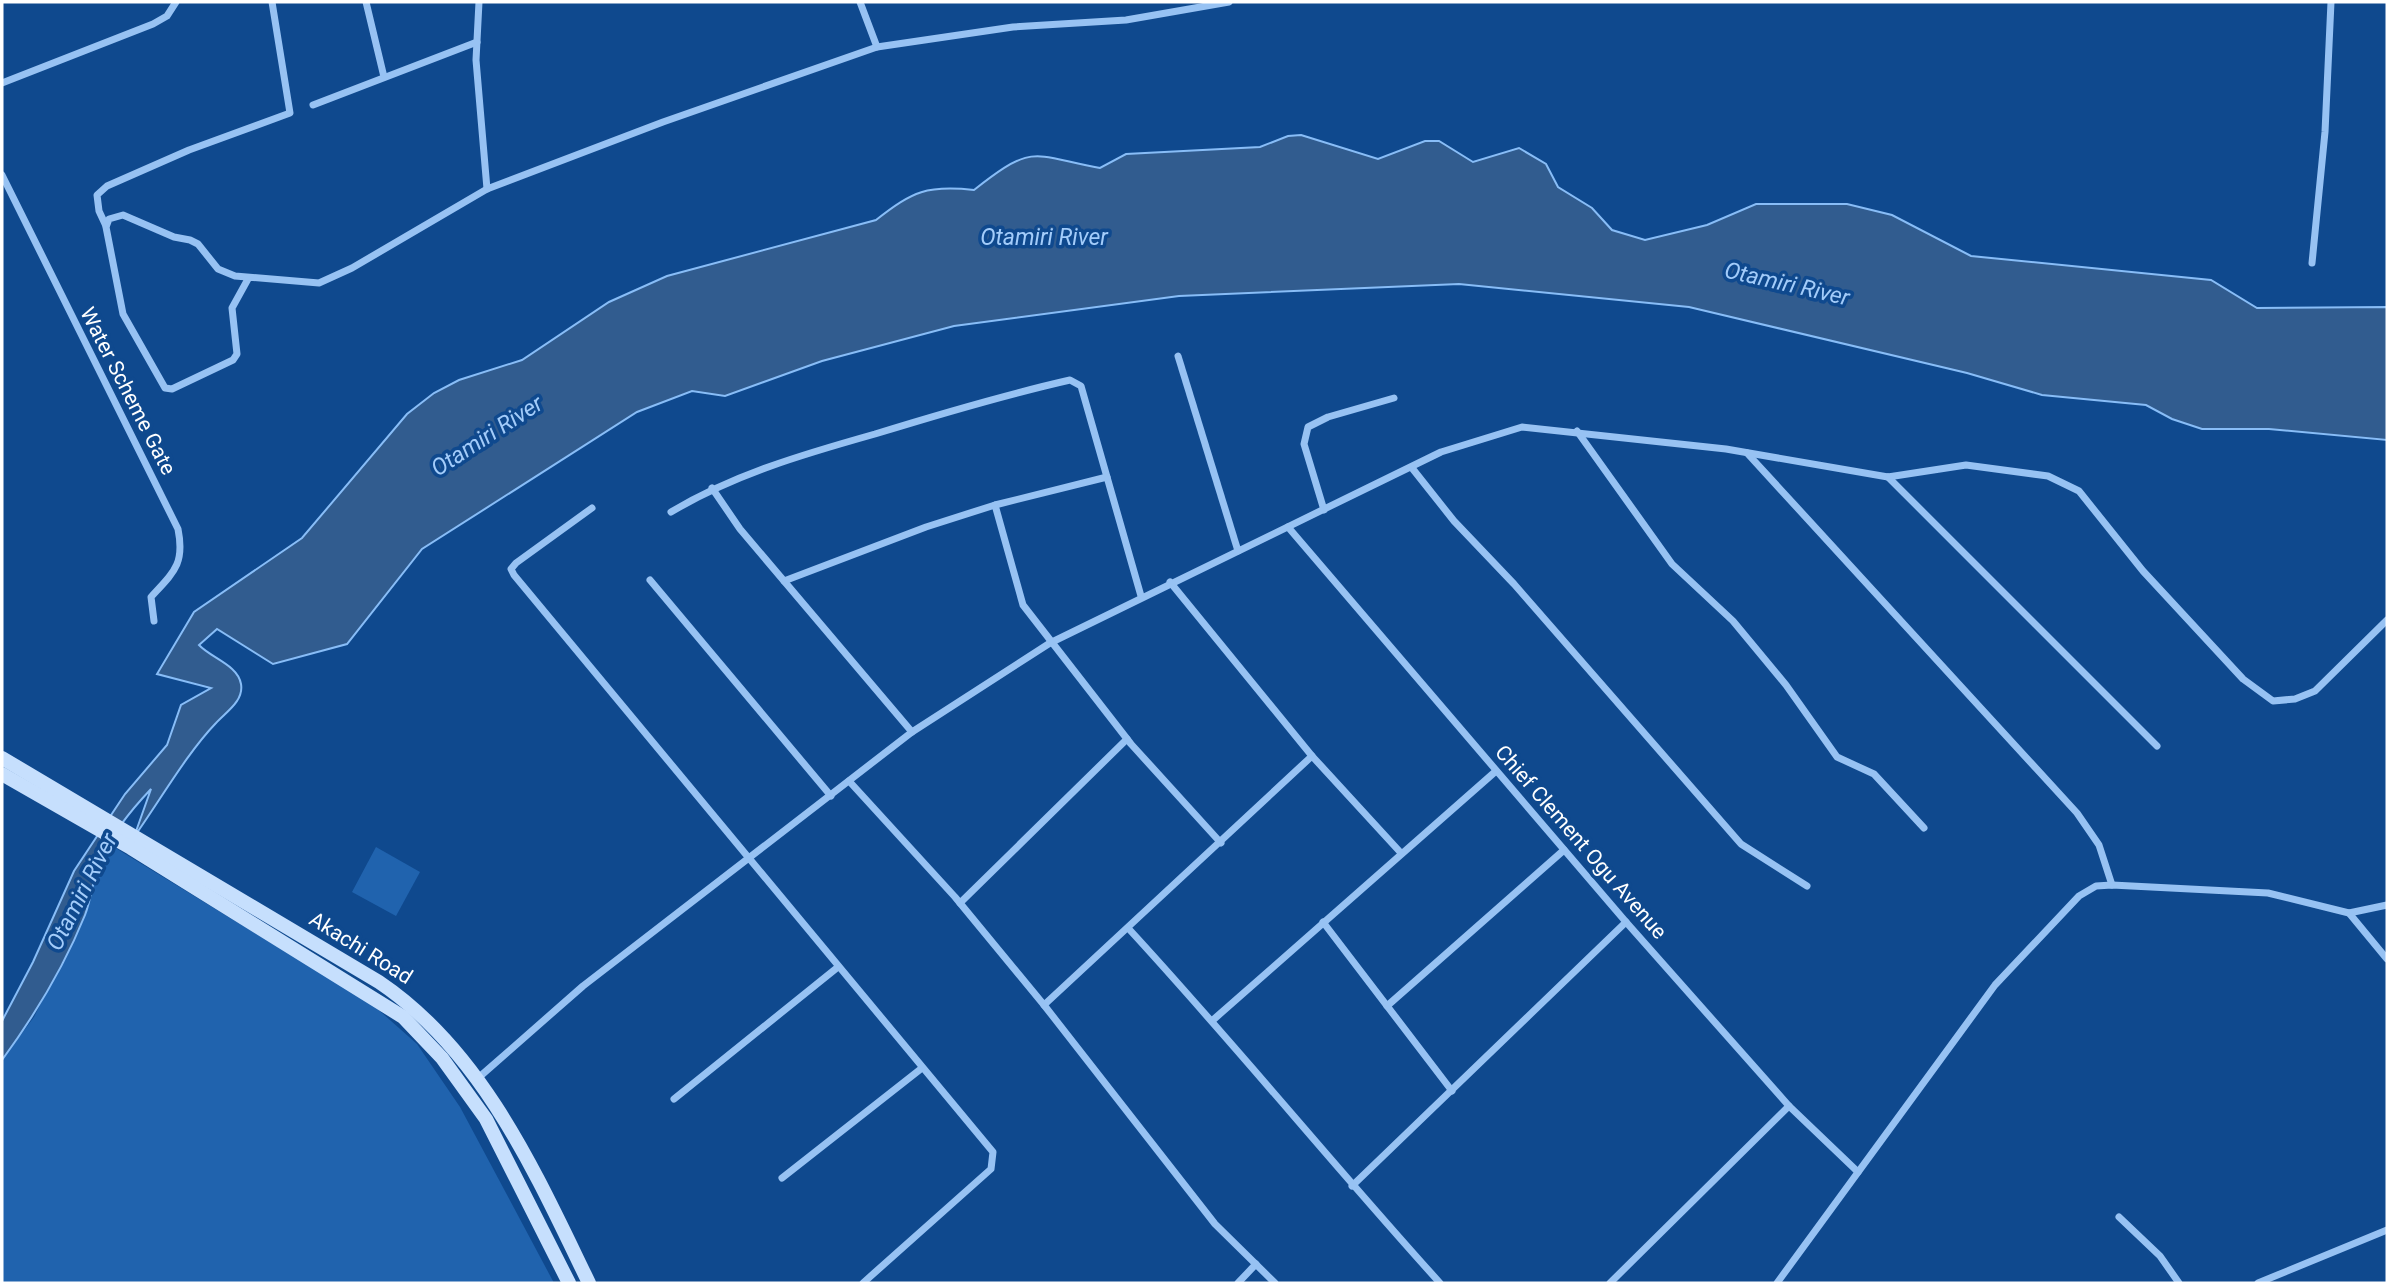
<svg xmlns="http://www.w3.org/2000/svg" width="2389" height="1285" font-family="Roboto,sans-serif">
<style>
.green{fill:#2063ae}
.water{fill:#315c8f;stroke:#88bdf7;stroke-width:2}
.lines{fill:none;stroke-linecap:round;stroke-linejoin:round}
.minor{stroke:#97c2f3;stroke-width:7}
.secondary{stroke:#c6dffd;stroke-width:14}
.labels{text-anchor:middle;dominant-baseline:central;stroke-width:7;stroke-linejoin:round;paint-order:stroke}
.street-label{font-size:21px;fill:#fff;stroke:#0f498e}
.water-label{font-size:23px;font-style:italic;fill:#a3ccfa;stroke:#0f498e}
</style>
<rect width="100%" height="100%" fill="#0f498e"/>
<g class="green">
<polygon points="109,844 373,1005 417,1044 460,1107 554,1283 2,1283 2,1060 34,1017 85,915 100,859"/>
<polygon points="376,847 420,872 396,916 352,892"/>
</g>
<path class="water" d="M1301 135 1378 159 1425 141H1439L1473 162 1519 148 1546 164 1558 187 1592 208 1612 230 1645 240 1707 225 1756 204H1847L1892 215 1971 256 2211 280 2257 308 2387 307V440L2269 429H2202L2172 419 2146 405 2042 395 1967 373 1689 307 1459 284 1179 296 954 326 822 361 725 396 692 391 637 412 422 549 347 644 273 664 217 629 199 645C211 658 238 665 241 684 244 701 226 712 216 723 187 753 159 802 134 837L151 789C133 808 112 834 101 858 93 876 92 897 85 915 64 967 35 1015 2 1060V1021L33 962 74 871 125 794 167 745 181 705 211 688 157 674 194 612 302 538 407 414 434 393 459 380 522 360 609 302 667 276 876 220C913 191 927 185 974 190 1034 143 1030 155 1100 168L1126 154 1260 147 1288 136Z"/>
<g class="lines">
<g class="minor">
<polyline points="366,2 384,77"/>
<polyline points="479,2 476,60 487,189"/>
<polyline points="860,2 877,47"/>
<polyline points="2,83 153,24 167,16 176,2"/>
<polyline points="313,105 477,42"/>
<path d="M2 175 178 529C185 564 174 572 151 597L154 621"/>
<polyline points="106,226 99,211 97,195 107,186 189,150 290,113 272,2"/>
<polyline points="2312,263 2325,132 2331,2"/>
<polyline points="248,279 232,308 237,354 233,360 172,389 165,388 123,314 106,227 109,219 123,215 174,237 190,240 198,244 218,269 235,276 319,283 352,268 487,189 663,122 877,47 1013,27 1126,20 1229,2"/>
<polyline points="1178,356 1238,551"/>
<polyline points="1577,431 1672,564 1733,621 1786,685 1837,757 1874,774 1924,828"/>
<polyline points="1747,453 2077,813 2099,845 2112,885"/>
<polyline points="1412,468 1454,521 1514,584 1741,844 1807,886"/>
<polyline points="1888,477 2157,746"/>
<polyline points="712,488 740,529 912,732"/>
<polyline points="995,505 1023,605 1131,744 1221,843"/>
<polyline points="592,508 516,563 511,569 514,575 993,1152 991,1169 863,1283"/>
<polyline points="1324,510 1304,444 1308,427 1328,417 1394,398"/>
<path d="M671 512C735 474 804 454 875 434 940 414 1004 395 1070 380L1081 386 1141 596"/>
<polyline points="1288,527 1626,922 1789,1106 1858,1172"/>
<polyline points="650,580 831,796"/>
<polyline points="784,581 926,527 995,505 1107,477"/>
<polyline points="1170,582 1312,756 1401,853"/>
<polyline points="849,781 955,897 1044,1005 1215,1224 1275,1283"/>
<polyline points="960,903 1127,739"/>
<polyline points="2387,905 2349,913 2387,959"/>
<polyline points="1323,922 1452,1091"/>
<path d="M1128 928C1235 1044 1334 1166 1440 1283"/>
<polyline points="1044,1005 1312,756"/>
<polyline points="1387,1006 1564,850"/>
<polyline points="1213,1020 1496,771"/>
<polyline points="477,1079 583,986 912,732 1050,643 1441,452 1522,427 1726,449 1888,477 1966,465 2048,476 2079,491 2143,571 2243,679 2273,701 2295,699 2315,691 2387,620"/>
<polyline points="674,1099 838,967"/>
<polyline points="782,1178 922,1068"/>
<polyline points="1352,1186 1626,922"/>
<polyline points="2119,1217 2160,1256 2179,1283"/>
<polyline points="1238,1283 1256,1264"/>
<polyline points="1610,1283 1789,1106"/>
<polyline points="1777,1283 1995,985 2079,896 2096,886 2112,885 2268,893 2349,913"/>
<polyline points="2258,1283 2387,1230"/>
</g>
<g class="secondary">
<path d="M2 758 379 982C483 1052 536 1174 589 1283"/>
<polyline points="2,774 131,848 403,1017 442,1058 486,1119 569,1283"/>
</g>
</g>
<g class="labels">
<g class="street-label">
<text transform="translate(128 391) rotate(63)">Water Scheme Gate</text>
<text transform="translate(1581 842) rotate(49)">Chief Clement Ogu Avenue</text>
<text transform="translate(361 948) rotate(32)">Akachi Road</text>
</g>
<g class="water-label">
<text x="1044" y="237">Otamiri River</text>
<text transform="translate(1787 284) rotate(13)">Otamiri River</text>
<text transform="translate(487 436) rotate(-33)">Otamiri River</text>
<text transform="translate(82 892) rotate(-63)">Otamiri River</text>
</g>
</g>
<rect width="2389" height="1285" fill="none" stroke="#ffffff" stroke-width="7"/>
</svg>
